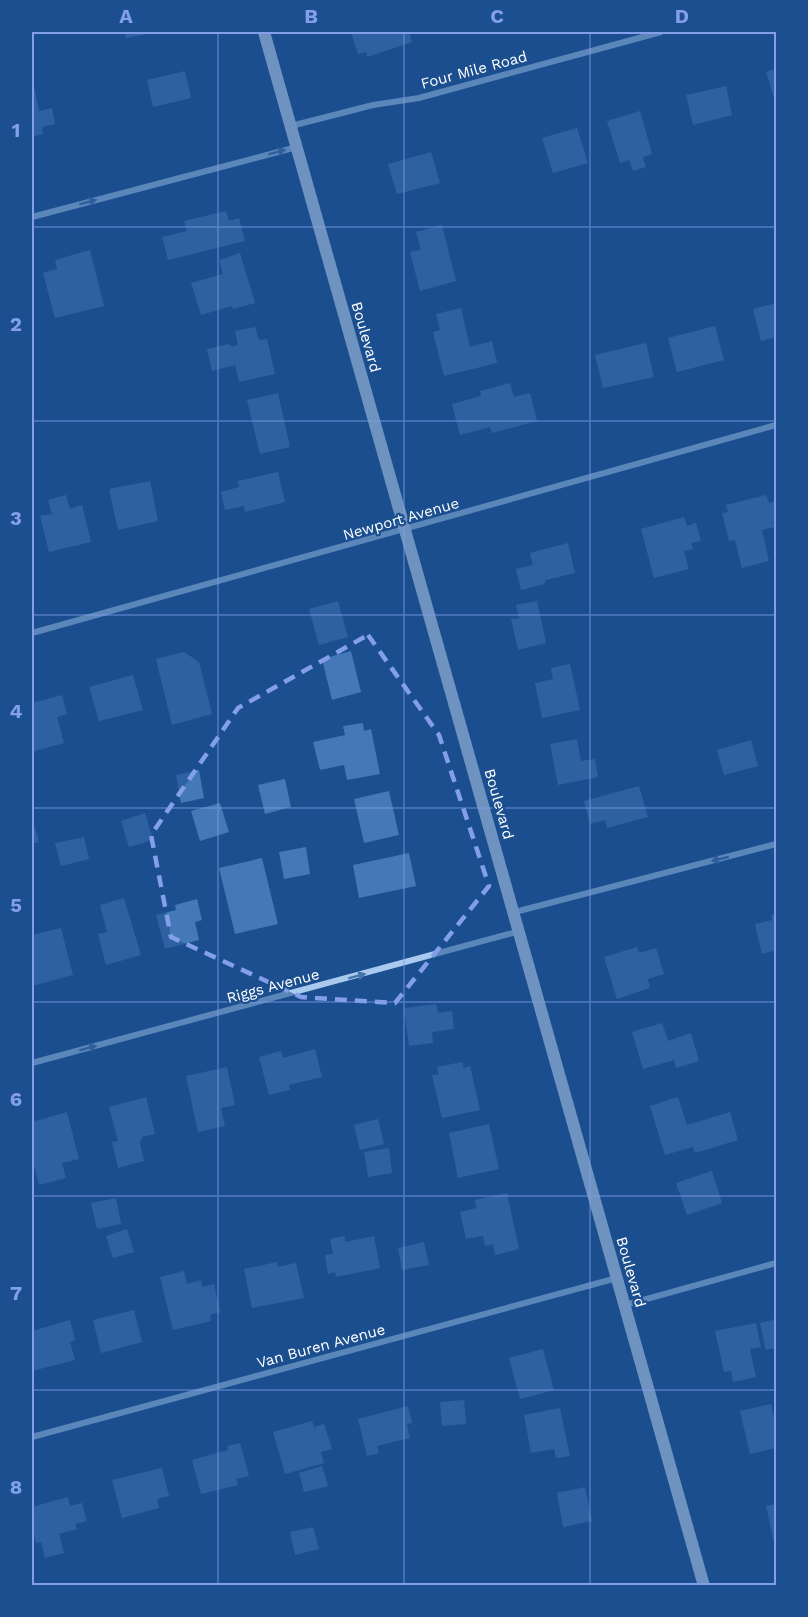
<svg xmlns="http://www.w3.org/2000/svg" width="808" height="1617" font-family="'Work Sans',sans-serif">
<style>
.building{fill:#4478b7}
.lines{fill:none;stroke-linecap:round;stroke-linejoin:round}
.minor{stroke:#a9c9ee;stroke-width:6}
.secondary{stroke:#d6e6fa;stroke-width:12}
.oneway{fill:#4674ac}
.marked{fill:none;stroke:#839eea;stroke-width:4.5;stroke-dasharray:12 8;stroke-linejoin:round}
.grid{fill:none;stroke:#839eea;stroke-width:1.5;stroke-opacity:0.55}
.labels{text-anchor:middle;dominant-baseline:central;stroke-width:4.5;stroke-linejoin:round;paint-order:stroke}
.street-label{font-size:15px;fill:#fff;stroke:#1b4f8f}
.neatline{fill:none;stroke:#839eea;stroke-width:2}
.grid-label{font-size:20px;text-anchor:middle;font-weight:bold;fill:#839eea}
</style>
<rect width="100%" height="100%" fill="#1b4f8f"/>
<g class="building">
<polygon points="125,32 153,32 153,33 126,38"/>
<polygon points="351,32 409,32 412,42 367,57 366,52 358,54"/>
<polygon points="776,69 776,104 766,72"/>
<polygon points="185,71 191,98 153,107 147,80"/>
<polygon points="32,76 39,111 52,108 55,124 42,127 43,134 32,137"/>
<polygon points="726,86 732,115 693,125 686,95"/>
<polygon points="640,111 652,154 643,157 646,167 633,171 629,160 620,163 607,121"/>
<polygon points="577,128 588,163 553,173 542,138"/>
<polygon points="431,152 440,183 397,194 388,164"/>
<polygon points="226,211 229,221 239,218 245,241 168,260 162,237 187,231 184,221"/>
<polygon points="442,225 456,281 420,291 410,252 421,250 416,232"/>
<polygon points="90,250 104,306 55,318 43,273 57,269 55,260"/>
<polygon points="240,253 255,303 233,309 232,306 201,315 191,283 223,274 219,260"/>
<polygon points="776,303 776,337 761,341 753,309"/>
<polygon points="461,308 470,347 492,341 497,363 444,376 433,332 440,330 436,314"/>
<polygon points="715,326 724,360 677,372 668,338"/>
<polygon points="255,327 259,340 267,339 275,374 239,382 235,365 212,371 207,349 229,344 232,347 238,345 235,331"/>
<polygon points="646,343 654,377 603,388 595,355"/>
<polygon points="510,383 514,397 530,393 537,421 492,433 490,427 460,435 452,404 481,396 480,391"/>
<polygon points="278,393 290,447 260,454 247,400"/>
<polygon points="278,472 285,502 245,512 244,506 225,510 221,492 239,487 238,481"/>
<polygon points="150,481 158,521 118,530 109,489"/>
<polygon points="66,495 70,509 82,505 91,542 49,552 40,516 52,514 48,500"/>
<polygon points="766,495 769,503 776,501 776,521 773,522 775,527 762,530 769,561 742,568 735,540 729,541 722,513 728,512 726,505"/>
<polygon points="684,517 687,526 696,523 701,541 691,543 693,549 684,551 689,569 654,578 641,529"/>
<polygon points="568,543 575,573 546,580 544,584 521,590 516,569 533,565 530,553"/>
<polygon points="338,601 348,637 319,645 309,609"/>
<polygon points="537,601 546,643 518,650 511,619 519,618 516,605"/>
<polygon points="351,651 361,692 332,700 322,659"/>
<polygon points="184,652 199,662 212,714 172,725 156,659"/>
<polygon points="570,664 580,710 542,718 535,683 553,679 551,668"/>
<polygon points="133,675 143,710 99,721 89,687"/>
<polygon points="62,695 67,714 57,717 64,743 32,752 32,703"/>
<polygon points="363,723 364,731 371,729 380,774 347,780 344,765 320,770 313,742 345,735 343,726"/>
<polygon points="577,739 581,761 595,759 598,777 558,785 550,744"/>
<polygon points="751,740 758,766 724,775 717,750"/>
<polygon points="199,770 204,798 181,803 176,775"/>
<polygon points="285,779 291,807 265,814 258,785"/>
<polygon points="639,786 648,817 607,828 605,820 590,824 584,801"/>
<polygon points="389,791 399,835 364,843 354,799"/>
<polygon points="220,803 229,832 200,841 191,811"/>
<polygon points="145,813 153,840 129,847 121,821"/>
<polygon points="32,818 39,842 32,844"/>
<polygon points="84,837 89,859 61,866 55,843"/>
<polygon points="306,847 310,874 284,879 279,852"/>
<polygon points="409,853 416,886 359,898 353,865"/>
<polygon points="262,858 278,924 235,934 219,868"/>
<polygon points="124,898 141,955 106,965 98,934 107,932 100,905"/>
<polygon points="197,899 202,920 195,922 199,940 165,949 156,915 176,910 175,905"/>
<polygon points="776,914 776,950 762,954 755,924 772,920 771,915"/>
<polygon points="61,928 73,975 32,986 32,935"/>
<polygon points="637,947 639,953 656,948 664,974 648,979 650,988 617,999 604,957"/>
<polygon points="436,1004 438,1013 452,1011 454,1029 432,1032 433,1043 409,1046 404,1008"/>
<polygon points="662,1023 668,1041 691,1033 699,1061 676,1068 674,1060 643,1069 632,1032"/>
<polygon points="315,1049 322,1077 289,1085 290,1090 269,1095 259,1057 281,1051 283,1058"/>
<polygon points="462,1062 464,1068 470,1066 480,1110 442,1118 432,1075 439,1074 437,1067"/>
<polygon points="227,1067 235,1105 221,1108 225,1126 198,1132 186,1076"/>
<polygon points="146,1097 155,1134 142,1137 140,1144 144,1161 118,1168 112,1142 118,1141 109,1107"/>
<polygon points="678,1097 687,1125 730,1112 738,1140 695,1153 693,1147 665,1155 650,1106"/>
<polygon points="67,1112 79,1159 62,1163 66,1178 39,1185 32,1157 32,1122"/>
<polygon points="378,1119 384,1144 360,1150 354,1125"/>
<polygon points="489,1124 499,1169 458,1178 449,1133"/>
<polygon points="389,1148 392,1173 368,1177 364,1152"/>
<polygon points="712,1171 722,1203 687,1215 676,1183"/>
<polygon points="507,1193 519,1249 495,1255 493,1244 485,1246 483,1236 466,1239 460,1212 476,1208 475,1200"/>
<polygon points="116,1198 121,1224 97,1229 91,1203"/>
<polygon points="127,1229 134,1252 113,1258 106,1236"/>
<polygon points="344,1236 346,1242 374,1236 380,1268 336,1277 335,1272 328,1274 325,1255 333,1254 330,1239"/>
<polygon points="424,1242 429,1265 402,1270 398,1248"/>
<polygon points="277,1262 278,1267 296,1263 304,1298 252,1308 244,1269"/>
<polygon points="184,1271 187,1284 201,1280 202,1287 214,1284 220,1312 210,1315 211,1321 173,1330 160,1277"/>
<polygon points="134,1310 142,1342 101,1353 93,1320"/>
<polygon points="776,1319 776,1348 766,1350 760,1323"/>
<polygon points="70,1320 75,1340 70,1342 75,1360 32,1371 32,1331"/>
<polygon points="756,1323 761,1347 750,1349 756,1377 733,1382 731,1371 724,1372 715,1331"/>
<polygon points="543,1349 554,1390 520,1399 509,1358"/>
<polygon points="464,1400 466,1424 442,1426 440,1402"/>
<polygon points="771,1404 776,1427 776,1448 750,1454 740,1411"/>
<polygon points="408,1406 412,1423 407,1424 410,1438 377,1446 379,1453 367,1456 358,1419"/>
<polygon points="560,1408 570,1456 556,1458 554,1449 531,1453 524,1415"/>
<polygon points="312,1421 314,1427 324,1424 332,1449 321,1452 324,1463 285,1474 273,1432"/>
<polygon points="240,1443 249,1476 236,1479 238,1485 201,1494 192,1460 228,1450 227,1446"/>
<polygon points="322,1466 328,1486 304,1492 299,1473"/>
<polygon points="162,1468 169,1496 157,1499 159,1508 122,1518 112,1480"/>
<polygon points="585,1487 592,1521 563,1527 557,1493"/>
<polygon points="68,1497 70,1506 82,1503 87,1521 75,1524 77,1529 59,1534 64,1553 45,1558 41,1542 36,1543 32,1526 32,1507"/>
<polygon points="776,1504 776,1543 774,1543 766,1506"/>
<polygon points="313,1527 319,1549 295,1555 290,1532"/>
</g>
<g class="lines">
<g class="minor">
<polyline points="291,126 373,105 419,98 661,32"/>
<polyline points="32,217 297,147"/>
<polyline points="32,633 776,425"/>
<polyline points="515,912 776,844"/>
<polyline points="32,1063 520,931"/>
<polyline points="625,1305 776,1263"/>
<polyline points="32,1437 617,1278"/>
</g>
<polyline class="secondary" points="264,32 704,1586"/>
</g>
<defs><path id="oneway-solid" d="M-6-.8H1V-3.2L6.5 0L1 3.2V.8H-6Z" transform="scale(1.5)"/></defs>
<g class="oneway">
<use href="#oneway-solid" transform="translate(277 152) rotate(-15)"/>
<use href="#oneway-solid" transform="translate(88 202) rotate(-15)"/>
<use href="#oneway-solid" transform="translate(720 859) rotate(166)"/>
<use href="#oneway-solid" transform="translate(357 976) rotate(-15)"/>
<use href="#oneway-solid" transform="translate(88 1048) rotate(-15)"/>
</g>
<path d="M0 0H808V1617H0ZM368 635 439 735 489 886 395 1003 301 997 171 937 151 835 238 708Z" fill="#1b4f8f" fill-opacity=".55" fill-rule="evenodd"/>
<path class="marked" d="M368 635 439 735 489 886 395 1003 301 997 171 937 151 835 238 708Z"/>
<path class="grid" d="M218 32V1586M404 32V1586M590 32V1586M32 227H776M32 421H776M32 615H776M32 808H776M32 1002H776M32 1196H776M32 1390H776"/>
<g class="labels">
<g class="street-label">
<text transform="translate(474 70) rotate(-15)">Four Mile Road</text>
<text transform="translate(366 337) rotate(74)">Boulevard</text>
<text transform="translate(401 519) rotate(-16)">Newport Avenue</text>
<text transform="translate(499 804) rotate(74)">Boulevard</text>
<text transform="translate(273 986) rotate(-15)">Riggs Avenue</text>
<text transform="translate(631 1272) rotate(74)">Boulevard</text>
<text transform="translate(321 1346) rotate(-15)">Van Buren Avenue</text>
</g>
</g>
<rect width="808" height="1617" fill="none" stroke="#1b4f8f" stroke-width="66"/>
<rect x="33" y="33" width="742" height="1551" class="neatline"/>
<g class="grid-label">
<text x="126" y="23">A</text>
<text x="311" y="23">B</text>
<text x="497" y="23">C</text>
<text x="682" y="23">D</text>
<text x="16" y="137">1</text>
<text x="16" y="331">2</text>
<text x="16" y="525">3</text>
<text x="16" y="718">4</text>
<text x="16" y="912">5</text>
<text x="16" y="1106">6</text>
<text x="16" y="1300">7</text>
<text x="16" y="1494">8</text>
</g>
</svg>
